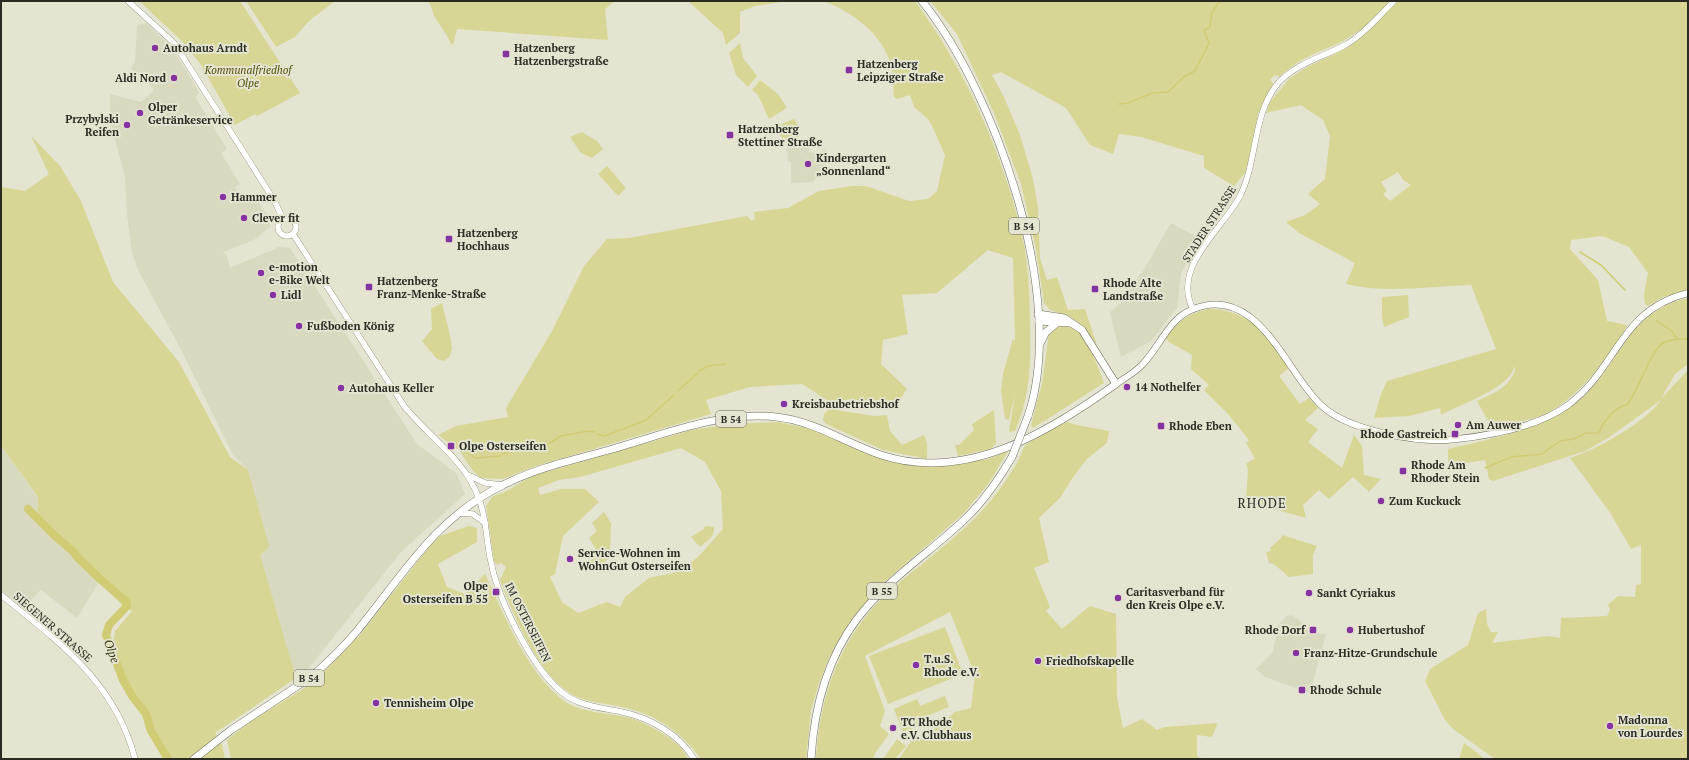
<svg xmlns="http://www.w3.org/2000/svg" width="1689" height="760" font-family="'PT Serif',serif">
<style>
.built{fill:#d9d9c0}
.green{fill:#d8d694;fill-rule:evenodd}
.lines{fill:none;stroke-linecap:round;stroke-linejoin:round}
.stream{stroke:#d0cc73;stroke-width:1.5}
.river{stroke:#d0cc73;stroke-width:8}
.tertiary-casing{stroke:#717160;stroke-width:6}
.secondary-casing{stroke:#717160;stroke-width:7}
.primary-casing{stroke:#717160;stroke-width:8}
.tertiary{stroke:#fff;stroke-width:5.5}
.secondary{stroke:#fff;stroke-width:6}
.primary{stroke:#fff;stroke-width:7}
.primary-bridge-casing{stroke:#717160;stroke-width:8;stroke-linecap:butt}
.primary-bridge{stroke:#fff;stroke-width:7}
.poi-dot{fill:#8632a1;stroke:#e4e4d1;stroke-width:1.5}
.labels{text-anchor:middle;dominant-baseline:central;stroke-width:4;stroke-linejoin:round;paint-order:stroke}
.shield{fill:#e4e4d1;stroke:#626258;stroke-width:1}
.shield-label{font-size:10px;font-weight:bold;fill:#2b2b24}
.poi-label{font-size:11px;font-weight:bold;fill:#2b2b24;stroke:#e4e4d1;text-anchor:start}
.park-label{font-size:11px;font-style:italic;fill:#524e07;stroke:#e4e4d1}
.street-label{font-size:11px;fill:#2b2b24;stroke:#e4e4d1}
.water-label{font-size:12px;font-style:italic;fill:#383610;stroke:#e4e4d1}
.quarter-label{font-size:13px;letter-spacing:1px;fill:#2b2b24;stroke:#e4e4d1}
</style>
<rect width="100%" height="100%" fill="#e4e4d1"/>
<g class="built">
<polygon points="146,23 170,46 189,75 199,93 195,97 227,149 221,153 240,184 235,187 243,200 253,195 271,220 270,227 254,240 223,252 227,256 230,268 279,247 290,248 417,444 456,473 465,494 401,552 309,668 296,678 259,554 248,470 233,455 178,344 138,270 132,253 127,214 125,177 110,121 110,94 141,102 154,90 141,75 131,69 135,61 137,25"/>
<polygon points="809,143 809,152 821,154 822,150 826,150 825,166 813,182 791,183 791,162 788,161 787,146"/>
<polygon points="1171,223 1197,237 1192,252 1181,274 1177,308 1151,341 1121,357 1110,312 1122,302 1143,271"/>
<polygon points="1,446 38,498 37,523 99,582 77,618 41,590 20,610 1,595"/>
<polygon points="1292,615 1305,625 1307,630 1311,632 1326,634 1310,693 1265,677 1256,669 1273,652 1277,628 1280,623 1287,616"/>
</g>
<g class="green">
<polygon points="139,1 240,1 300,93 257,116 255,114 235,125 201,65 182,41"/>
<polygon points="246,1 335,1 309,21 295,37 276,47"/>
<path d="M427 1H615L605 9 608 40 457 29 453 45 451 44C447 34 440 26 434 16 432 11 432 5 427 1Z"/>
<polygon points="688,1 788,1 755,6 740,12 740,33 726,45 723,33"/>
<path d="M821 1H915C966 71 1004 155 1023 240 1029 267 1030 305 1030 333 1031 366 1029 400 1015 431L1009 432 1015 394 1009 420 1005 419 1001 391 1003 374 1013 339 1015 341 1013 258 988 250 937 293 902 295 908 334 883 340 881 364 907 389 898 402 886 409 852 399 830 402 802 384 750 387 706 400 711 414 536 466 502 479 481 478 473 471 459 450 438 435 456 426 508 417 506 408 552 331 584 266 607 239 629 238 747 216 752 221 755 218 754 212 788 208 819 191 852 186H866L909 201 928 199 937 191 945 155 932 126 928 119 914 107 910 95 897 99 894 97C893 87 894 75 891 66 885 36 849 8 821 1Z"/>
<path d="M930 1H1688V290L1663 297 1648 306 1645 304 1644 294 1648 273 1629 247 1602 236 1571 240 1570 249 1598 280 1607 321 1627 325C1617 353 1571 404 1543 415 1527 421 1509 424 1492 428L1477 401C1494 393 1509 388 1515 370L1514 366C1513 387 1458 405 1441 415L1440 408 1409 416 1374 418 1381 394 1387 381 1496 349 1471 285C1429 286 1387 294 1346 284L1355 263 1299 233 1286 222 1305 215 1320 204 1308 194 1325 179 1330 136 1323 120 1301 105 1266 113 1270 102 1290 78 1307 67 1341 51 1362 37 1358 31C1341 45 1326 47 1308 57 1297 62 1288 69 1279 77L1275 75 1270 80 1274 84 1258 113 1248 169 1234 186 1204 168V156L1141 137 1119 134 1113 154 1090 145 1066 108 1001 72 992 75 1004 97 1020 135 1033 179 1038 207 1040 258 1047 280 1057 277 1068 310 1085 309 1097 345 1081 325 1070 317 1050 310 1044 303 1036 249 1021 184 994 113 957 34ZM1398 172 1403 180 1411 185 1390 201 1383 194 1387 191 1381 182Z"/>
<polygon points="740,43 743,58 757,76 748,87 736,75 729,53"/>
<polygon points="760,80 778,94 787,108 769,119 758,95 752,90"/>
<polygon points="794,119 798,125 799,143 786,143 774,127"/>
<polygon points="582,132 597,141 603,149 592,158 581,153 570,137"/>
<polygon points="31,136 60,166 81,201 113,282 179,362 230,457 248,470 269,546 260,555 296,678 215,733 222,745 225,759 171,759 154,732 144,706 134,696 126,682 113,645 115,631 132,611 123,606 37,523 38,497 1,446 1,187 25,191 49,174"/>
<polygon points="607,166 626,188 618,196 598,174"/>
<polygon points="1408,295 1409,317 1384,327 1382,317 1382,297"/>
<path d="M1688 298V364L1675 374 1661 399 1688 370V759H1495L1453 729 1445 720 1425 681 1430 669 1468 645 1478 613 1486 609 1487 624 1491 632H1498L1492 643 1548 636 1560 638 1561 618 1607 616 1610 610 1608 605 1618 596 1635 597 1636 585 1641 584V545L1631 549 1611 514 1570 458C1596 450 1646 422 1661 400L1608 438 1585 451 1493 481 1489 479 1485 460 1448 466V449C1492 439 1549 428 1583 397 1621 362 1628 311 1688 298Z"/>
<polygon points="442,303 450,335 452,348 450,356 444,361 437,359 422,341 432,329 431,309"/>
<path d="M1208 309C1252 310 1265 335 1290 367L1279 376 1300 404 1309 398 1318 408 1305 420 1318 429 1308 442 1342 468 1354 435 1362 446 1364 475 1381 479 1369 492 1353 477 1329 499 1319 490 1303 505 1306 518 1246 501 1248 469 1246 464 1255 458 1246 443 1249 440 1228 414 1204 390 1209 385 1191 369 1192 355 1169 342 1166 338C1179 320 1187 315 1208 309Z"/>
<path d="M1056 327C1063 327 1070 326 1075 329 1088 338 1099 369 1104 383L1033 428 1031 425 1042 384 1049 333Z"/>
<polygon points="829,409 875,416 887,415 890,431 902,445 924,435 927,443 927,459 883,450 826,424 823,420 824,414"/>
<polygon points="994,410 996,443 991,449 958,456 955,445 959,445 974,430 972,424"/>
<path d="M778 422 820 431 916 465 946 466 988 459 1008 451 989 483 963 514 882 584 853 618 829 658 819 683 811 710 806 759H701C681 732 656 714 622 707 606 703 589 703 575 696 539 678 514 616 500 580L506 567 501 563 497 565 494 561 486 506 493 496 505 492 532 476 692 430 732 424ZM681 448 705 462 721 491 723 529 698 557 678 572 649 578 625 597 620 607 607 602 578 613 562 602 550 577 555 574 563 536 599 502 585 489H561L540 495 538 488 559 480 580 477Z"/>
<path d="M1067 422 1077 425 1109 431 1107 443 1087 459 1073 477 1060 498 1039 518 1049 562 1034 568 1050 607 1046 611 1062 629 1090 606 1116 614 1117 697 1123 728 1142 719 1157 730 1165 727 1218 723 1212 737 1197 735V756L1203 759H899L915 735 922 740 955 712 971 708 975 675 950 612 865 656 885 711 880 726 889 734 875 753 873 759H816C820 694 841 633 892 589 918 566 948 545 973 520 990 504 1005 483 1017 463 1021 457 1022 448 1027 444 1036 436 1055 428 1067 422Z"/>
<polygon points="604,512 611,523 610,557 599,567 596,563 590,566 590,561 596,556 597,551 589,538 597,531 592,523"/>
<path d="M469 526 477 528V542L438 564 447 587 465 594 485 574C505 616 524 667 560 698 579 714 607 712 630 718 644 722 655 729 668 737 675 742 685 750 688 759H231L227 740 251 721 311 684 359 636 437 537Z"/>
<path d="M705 526 714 527C715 537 707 541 700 547L691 537 704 529Z"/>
<polygon points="1282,535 1317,546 1313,555 1313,574 1289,577 1274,564 1269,563 1266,552 1271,551 1270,548 1281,538"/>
<polygon points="945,627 963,674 888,704 869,656"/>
<polygon points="945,696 949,707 924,717 927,723 903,732 894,709 917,699 920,706"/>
<polygon points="897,739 906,746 895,759 883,759"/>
<polygon points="1464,743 1485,759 1459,759"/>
</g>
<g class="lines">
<g class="stream">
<polyline points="1119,104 1128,103 1152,93 1168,92 1185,76 1195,71 1209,43 1204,30 1210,27 1212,12 1220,1"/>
<polyline points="1580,252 1601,265 1625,290"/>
<polyline points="1657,321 1672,331 1677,339"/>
<polyline points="699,371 708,366 726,364"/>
<polyline points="679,390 697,374"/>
<polyline points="597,434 605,436 646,420 674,395"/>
<polyline points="468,452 475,458 500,456"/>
<polyline points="503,454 521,446 548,444 561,436 589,431 594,432"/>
<path d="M1485 468 1511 457 1542 454 1560 441 1574 439 1586 433H1599C1603 422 1614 407 1627 405 1638 392 1651 349 1663 343 1671 339 1679 339 1688 339"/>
</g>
<polyline class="river" points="28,509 56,537 74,552 77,557 100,579 126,601 127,606 109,625 106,635 123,680 132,696 146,714 151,731 168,759"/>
<defs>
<g id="tertiary">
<polyline points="128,1 174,43 274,200 283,219"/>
<circle cx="287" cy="227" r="9"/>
<path d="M293 234 404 406C429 437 463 458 478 496 487 517 486 541 491 562 498 599 529 661 556 687 574 706 598 707 622 712 650 718 679 734 694 759"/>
<path d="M1193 309C1171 267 1223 229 1240 196 1258 160 1252 113 1279 82 1298 62 1324 57 1347 44 1365 33 1379 16 1394 1"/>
<polyline points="468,475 485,483 502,485"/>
<polyline points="458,513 473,514 485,523"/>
<path d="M1 595C59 642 116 683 135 759"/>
</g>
<path id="secondary" d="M1116 384C1125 378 1134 373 1142 365 1159 348 1168 320 1191 310 1258 281 1286 373 1321 405 1348 431 1420 444 1457 439 1493 435 1538 427 1568 405 1618 368 1619 310 1688 293"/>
<g id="primary">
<path d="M922 1C996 93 1068 299 1028 416"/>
<polyline points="1039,321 1071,323"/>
<polyline points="1040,344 1046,332 1058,322"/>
<path d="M194 759 231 730 311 677C327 663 343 648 357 631 403 575 435 518 503 485 536 468 573 460 609 450 662 435 720 411 776 417 815 421 845 443 881 455 966 483 1049 432 1116 384L1082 330 1064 318 1038 314"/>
<path d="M811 759C814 709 826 660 857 619 887 579 931 552 966 518 984 501 999 479 1012 457"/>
</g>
</defs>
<use href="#tertiary" class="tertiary-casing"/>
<use href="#secondary" class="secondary-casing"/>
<use href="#primary" class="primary-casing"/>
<use href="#tertiary" class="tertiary"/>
<use href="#secondary" class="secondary"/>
<use href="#primary" class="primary"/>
<defs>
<polyline id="primary-bridge" points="1012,457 1028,416"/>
</defs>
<use href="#primary-bridge" class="primary-bridge-casing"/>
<use href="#primary-bridge" class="primary-bridge"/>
</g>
<g class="poi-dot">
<circle cx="155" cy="48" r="4"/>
<rect x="502" y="50" width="8" height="8" rx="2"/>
<rect x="845" y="66" width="8" height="8" rx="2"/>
<circle cx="174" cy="78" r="4"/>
<circle cx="140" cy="113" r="4"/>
<circle cx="127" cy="125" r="4"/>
<rect x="726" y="131" width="8" height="8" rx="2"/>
<circle cx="808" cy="164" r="4"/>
<circle cx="223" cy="197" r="4"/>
<circle cx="244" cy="218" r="4"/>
<rect x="445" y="235" width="8" height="8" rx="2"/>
<circle cx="261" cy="273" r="4"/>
<rect x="365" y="283" width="8" height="8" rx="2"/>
<rect x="1091" y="285" width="8" height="8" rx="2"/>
<circle cx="273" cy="295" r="4"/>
<circle cx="299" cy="326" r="4"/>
<circle cx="1127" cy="387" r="4"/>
<circle cx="341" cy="388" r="4"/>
<circle cx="784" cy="404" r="4"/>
<circle cx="1458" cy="425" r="4"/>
<rect x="1157" y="422" width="8" height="8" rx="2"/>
<rect x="1451" y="430" width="8" height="8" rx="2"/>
<rect x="447" y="442" width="8" height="8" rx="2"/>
<rect x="1399" y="467" width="8" height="8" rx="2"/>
<circle cx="1381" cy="501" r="4"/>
<circle cx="570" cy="559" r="4"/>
<rect x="492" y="588" width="8" height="8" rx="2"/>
<circle cx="1309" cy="593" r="4"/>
<circle cx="1118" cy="598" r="4"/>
<rect x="1309" y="626" width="8" height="8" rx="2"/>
<circle cx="1350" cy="630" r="4"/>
<circle cx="1296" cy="653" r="4"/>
<circle cx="1038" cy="661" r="4"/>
<circle cx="916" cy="665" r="4"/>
<rect x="1298" y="686" width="8" height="8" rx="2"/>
<circle cx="376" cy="703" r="4"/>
<circle cx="1610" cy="726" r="4"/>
<circle cx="893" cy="728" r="4"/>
</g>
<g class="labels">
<g class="shield">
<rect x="1009" y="218" width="30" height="16" rx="3"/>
<rect x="716" y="411" width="30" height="16" rx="3"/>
<rect x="867" y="583" width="30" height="16" rx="3"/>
<rect x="294" y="670" width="30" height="16" rx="3"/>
</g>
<g class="shield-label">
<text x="1024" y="226">B 54</text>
<text x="731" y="419">B 54</text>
<text x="882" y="591">B 55</text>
<text x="309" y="678">B 54</text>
</g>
<g class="poi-label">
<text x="163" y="48">Autohaus Arndt</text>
<text x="514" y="48">Hatzenberg<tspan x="514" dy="13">Hatzenbergstraße</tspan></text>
<text x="857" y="64">Hatzenberg<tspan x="857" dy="13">Leipziger Straße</tspan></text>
<text x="166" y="78" text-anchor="end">Aldi Nord</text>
<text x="148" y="107">Olper<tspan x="148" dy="13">Getränkeservice</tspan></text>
<text x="119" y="119" text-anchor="end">Przybylski<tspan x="119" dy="13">Reifen</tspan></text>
<text x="738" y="129">Hatzenberg<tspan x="738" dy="13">Stettiner Straße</tspan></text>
<text x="816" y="158">Kindergarten<tspan x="816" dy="13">„Sonnenland“</tspan></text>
<text x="231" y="197">Hammer</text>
<text x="252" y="218">Clever fit</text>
<text x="457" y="233">Hatzenberg<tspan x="457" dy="13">Hochhaus</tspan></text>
<text x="269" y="267">e-motion<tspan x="269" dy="13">e-Bike Welt</tspan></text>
<text x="377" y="281">Hatzenberg<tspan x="377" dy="13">Franz-Menke-Straße</tspan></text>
<text x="1103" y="283">Rhode Alte<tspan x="1103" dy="13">Landstraße</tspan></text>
<text x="281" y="295">Lidl</text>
<text x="307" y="326">Fußboden König</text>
<text x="1135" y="387">14 Nothelfer</text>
<text x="349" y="388">Autohaus Keller</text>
<text x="792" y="404">Kreisbaubetriebshof</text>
<text x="1466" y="425">Am Auwer</text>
<text x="1169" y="426">Rhode Eben</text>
<text x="1447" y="434" text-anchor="end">Rhode Gastreich</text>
<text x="459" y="446">Olpe Osterseifen</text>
<text x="1411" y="465">Rhode Am<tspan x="1411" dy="13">Rhoder Stein</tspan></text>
<text x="1389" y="501">Zum Kuckuck</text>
<text x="578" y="553">Service-Wohnen im<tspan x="578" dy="13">WohnGut Osterseifen</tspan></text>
<text x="488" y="586" text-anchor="end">Olpe<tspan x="488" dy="13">Osterseifen B 55</tspan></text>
<text x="1126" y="592">Caritasverband für<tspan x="1126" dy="13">den Kreis Olpe e.V.</tspan></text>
<text x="1317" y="593">Sankt Cyriakus</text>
<text x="1305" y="630" text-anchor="end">Rhode Dorf</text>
<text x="1358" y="630">Hubertushof</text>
<text x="1304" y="653">Franz-Hitze-Grundschule</text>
<text x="924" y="659">T.u.S.<tspan x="924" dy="13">Rhode e.V.</tspan></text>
<text x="1046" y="661">Friedhofskapelle</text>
<text x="1310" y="690">Rhode Schule</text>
<text x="384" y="703">Tennisheim Olpe</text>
<text x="1618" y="720">Madonna<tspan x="1618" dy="13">von Lourdes</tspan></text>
<text x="901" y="722">TC Rhode<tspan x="901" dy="13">e.V. Clubhaus</tspan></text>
</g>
<g class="park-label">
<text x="248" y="70">Kommunalfriedhof<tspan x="248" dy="13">Olpe</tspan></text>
</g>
<g class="street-label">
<text transform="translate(1209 224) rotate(-57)">STADER STRASSE</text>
<text transform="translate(528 622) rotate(63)">IM OSTERSEIFEN</text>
<text transform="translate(53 627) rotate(41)">SIEGENER STRASSE</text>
</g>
<g class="water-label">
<text transform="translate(112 651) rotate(70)">Olpe</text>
</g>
<g class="quarter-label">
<text x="1262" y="503">RHODE</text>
</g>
</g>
<rect width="1689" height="760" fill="none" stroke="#2b2b24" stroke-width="4"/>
</svg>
